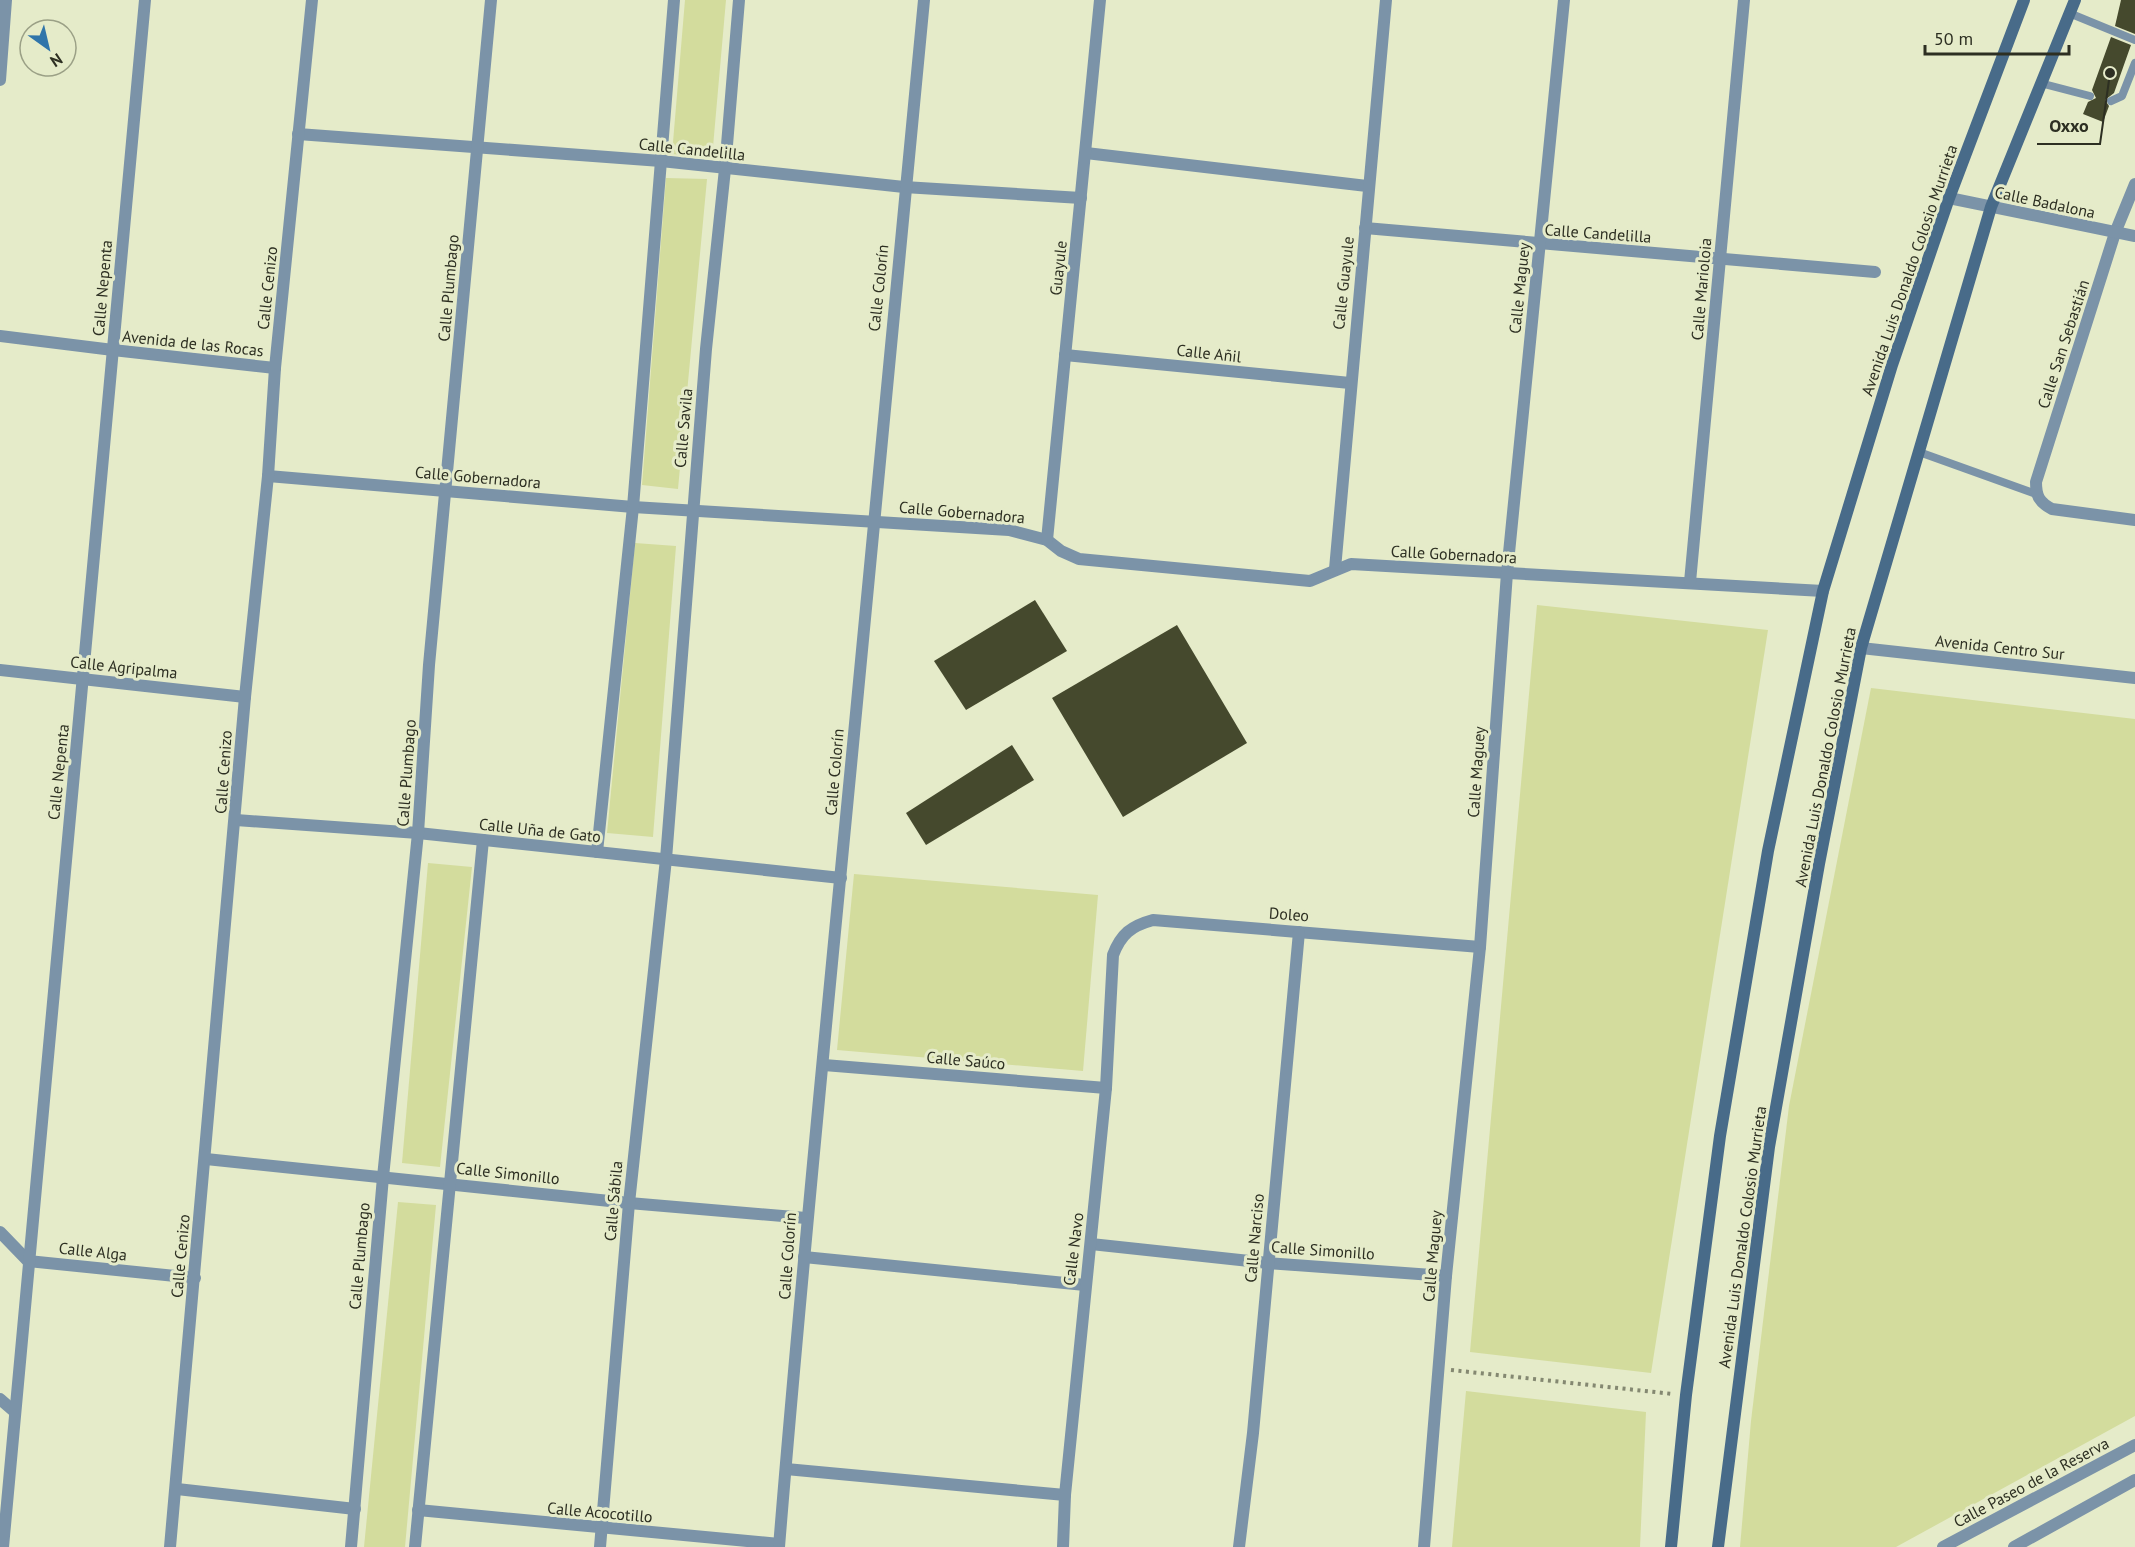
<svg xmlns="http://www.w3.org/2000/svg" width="2135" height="1547" font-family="'PT Sans',sans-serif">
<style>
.green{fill:#d3dc9d}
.building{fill:#45492d}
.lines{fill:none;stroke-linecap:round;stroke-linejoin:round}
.path{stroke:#848871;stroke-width:4;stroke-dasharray:3 4.5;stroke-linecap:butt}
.service{stroke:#7b93a8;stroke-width:8}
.minor{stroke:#7b93a8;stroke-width:12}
.tertiary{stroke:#7b93a8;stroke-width:12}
.secondary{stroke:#486b89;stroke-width:12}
.labels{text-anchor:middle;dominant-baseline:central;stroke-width:6;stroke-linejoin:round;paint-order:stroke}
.street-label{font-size:16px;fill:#2d2f22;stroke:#e5ebc9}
.leader{fill:none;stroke:#2d2f22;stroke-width:2}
.callout-dot{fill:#2d2f22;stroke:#e5ebc9;stroke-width:2}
.callout-label{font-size:18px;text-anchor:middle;font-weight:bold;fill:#2d2f22;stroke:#e5ebc9;stroke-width:6;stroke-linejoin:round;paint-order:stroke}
</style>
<rect width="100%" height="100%" fill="#e5ebc9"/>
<g class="green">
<polygon points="685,0 726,0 712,158 672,154"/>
<polygon points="666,178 707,179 678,489 642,485"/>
<polygon points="635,543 676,546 653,837 607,833"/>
<polygon points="1537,605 1768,630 1651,1373 1470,1352"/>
<polygon points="1871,688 2135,719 2135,1416 1896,1547 1740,1547 1751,1421 1789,1106"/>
<polygon points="428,863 472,867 440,1167 402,1163"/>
<polygon points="854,874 1098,895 1083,1071 837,1050"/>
<polygon points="398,1202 436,1205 405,1547 364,1547"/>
<polygon points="1466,1391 1646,1412 1640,1547 1452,1547"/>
</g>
<g class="building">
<polygon points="2121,0 2135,0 2135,34 2115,26"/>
<polygon points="2111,37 2131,45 2114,93 2105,100 2109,106 2103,122 2083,114 2088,102 2096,98 2092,90"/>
<polygon points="1035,600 1067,651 966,710 934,661"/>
<polygon points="1177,625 1247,743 1123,817 1052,698"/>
<polygon points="1012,745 1034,780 926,845 906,813"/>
</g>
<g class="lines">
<polyline class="path" points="1451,1370 1673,1394"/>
<g class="service">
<polyline points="2069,13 2135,40"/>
<polyline points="2040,83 2090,96"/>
<polyline points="2111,101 2122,96 2135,63"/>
<polyline points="1919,452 2036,494"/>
</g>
<g class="minor">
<polyline points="0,80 6,0"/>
<polyline points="298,134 661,161 904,187 1081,198"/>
<polyline points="1086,153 1367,186"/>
<path d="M2135 184 2115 233 2036 482C2036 496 2039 502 2052 509L2135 520"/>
<polyline points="1949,198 2135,236"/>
<polyline points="1365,228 1875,272"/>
<polyline points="113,350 275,368"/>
<polyline points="1065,355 1350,383"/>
<polyline points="268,476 633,507 1009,530 1047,540 1061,551 1079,559 1310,581 1351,564 1823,591"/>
<polyline points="1047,540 1100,0"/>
<polyline points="1335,569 1386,0"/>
<polyline points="1690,582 1744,0"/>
<polyline points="1861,648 2135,678"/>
<polyline points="0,670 245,697"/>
<polyline points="236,820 418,833 841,878"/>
<polyline points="597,852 633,507 674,0"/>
<polyline points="824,1065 1106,1088"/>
<polyline points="206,1159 629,1203 806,1218"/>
<polyline points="0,1232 28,1261 195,1278"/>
<polyline points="1091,1244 1268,1263 1446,1276"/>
<polyline points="804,1257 1085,1285"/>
<polyline points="0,1399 15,1412"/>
<polyline points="786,1469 1065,1495"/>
<polyline points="177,1489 355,1509"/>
<polyline points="418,1510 779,1544"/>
<polyline points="170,1547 245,697 268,476 275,368 312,0"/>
<polyline points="351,1547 383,1177 418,833 429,665 491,0"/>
<polyline points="415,1547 483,840"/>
<polyline points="600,1547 629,1203 666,859 706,349 725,169 739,0"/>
<path d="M779 1547C802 1262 831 977 858 692 880 461 900 230 924 0"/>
<path d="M1063 1547 1065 1495 1106 1088 1113 955C1121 934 1131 926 1153 920L1480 947"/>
<polyline points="1239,1547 1253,1433 1299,932"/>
<polyline points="1424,1547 1446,1276 1480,947 1507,573 1564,0"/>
<polyline points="1943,1547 2135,1445"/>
<polyline points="2014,1547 2135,1480"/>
</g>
<g class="tertiary">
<polyline points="0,336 113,350"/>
<polyline points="3,1547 145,0"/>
</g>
<g class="secondary">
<polyline points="1671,1547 1686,1395 1720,1136 1768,851 1823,591 1892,365 1949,198 2024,0"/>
<polyline points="1718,1547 1769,1147 1819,864 1861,648 1991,207 2075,0"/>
</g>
</g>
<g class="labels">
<g class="street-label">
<text transform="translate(692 149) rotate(6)">Calle Candelilla</text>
<text transform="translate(2045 202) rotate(12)">Calle Badalona</text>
<text transform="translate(1598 233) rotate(4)">Calle Candelilla</text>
<text transform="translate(1058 268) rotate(-84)">Guayule</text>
<text transform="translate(1909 270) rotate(-71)">Avenida Luis Donaldo Colosio Murrieta</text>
<text transform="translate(1343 283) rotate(-84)">Calle Guayule</text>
<text transform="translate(102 288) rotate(-85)">Calle Nepenta</text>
<text transform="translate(267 288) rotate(-84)">Calle Cenizo</text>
<text transform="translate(448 288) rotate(-85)">Calle Plumbago</text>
<text transform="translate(878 288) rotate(-84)">Calle Colorín</text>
<text transform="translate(1519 288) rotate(-84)">Calle Maguey</text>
<text transform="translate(1701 289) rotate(-85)">Calle Marioloia</text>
<text transform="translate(193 343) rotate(6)">Avenida de las Rocas</text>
<text transform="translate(2063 344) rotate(-72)">Calle San Sebastián</text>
<text transform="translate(1209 353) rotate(6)">Calle Añil</text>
<text transform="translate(683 428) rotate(-85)">Calle Savila</text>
<text transform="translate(478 477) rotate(5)">Calle Gobernadora</text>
<text transform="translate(962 512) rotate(5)">Calle Gobernadora</text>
<text transform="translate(1454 554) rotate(3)">Calle Gobernadora</text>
<text transform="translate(2000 647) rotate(6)">Avenida Centro Sur</text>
<text transform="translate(124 667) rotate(6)">Calle Agripalma</text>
<text transform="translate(1825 757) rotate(-79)">Avenida Luis Donaldo Colosio Murrieta</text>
<text transform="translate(58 772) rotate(-84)">Calle Nepenta</text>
<text transform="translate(223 772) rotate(-86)">Calle Cenizo</text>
<text transform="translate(834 772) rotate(-85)">Calle Colorín</text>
<text transform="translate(1476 772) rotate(-86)">Calle Maguey</text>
<text transform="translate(406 773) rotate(-86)">Calle Plumbago</text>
<text transform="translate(540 830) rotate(6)">Calle Uña de Gato</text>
<text transform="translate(1289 914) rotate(4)">Doleo</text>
<text transform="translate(966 1060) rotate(5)">Calle Saúco</text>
<text transform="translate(508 1173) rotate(6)">Calle Simonillo</text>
<text transform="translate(613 1201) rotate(-85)">Calle Sábila</text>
<text transform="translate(1742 1237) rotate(-82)">Avenida Luis Donaldo Colosio Murrieta</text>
<text transform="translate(1254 1238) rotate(-85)">Calle Narciso</text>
<text transform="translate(1073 1249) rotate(-83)">Calle Navo</text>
<text transform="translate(1323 1250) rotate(4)">Calle Simonillo</text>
<text transform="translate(93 1251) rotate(6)">Calle Alga</text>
<text transform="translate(180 1256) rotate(-85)">Calle Cenizo</text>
<text transform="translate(359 1256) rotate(-85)">Calle Plumbago</text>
<text transform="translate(787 1256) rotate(-86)">Calle Colorín</text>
<text transform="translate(1432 1256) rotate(-85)">Calle Maguey</text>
<text transform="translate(2031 1482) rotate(-28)">Calle Paseo de la Reserva</text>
<text transform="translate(600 1512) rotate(5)">Calle Acocotillo</text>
</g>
</g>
<path class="leader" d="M2110 73L2100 144H2037"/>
<circle class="callout-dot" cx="2110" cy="73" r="6"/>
<g class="callout-label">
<text x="2069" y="132">Oxxo</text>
</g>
<g transform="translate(48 48) rotate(146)"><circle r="28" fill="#e5ebc9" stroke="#9ba086" stroke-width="1.5"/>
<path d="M0-4.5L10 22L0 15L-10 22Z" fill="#3075aa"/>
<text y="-9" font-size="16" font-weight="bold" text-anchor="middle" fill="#2d2f22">N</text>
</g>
<path d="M1925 45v9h144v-9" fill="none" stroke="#2d2f22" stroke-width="3"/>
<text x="1934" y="45" font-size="18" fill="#2d2f22" stroke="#e5ebc9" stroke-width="4.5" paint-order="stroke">50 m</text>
</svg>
